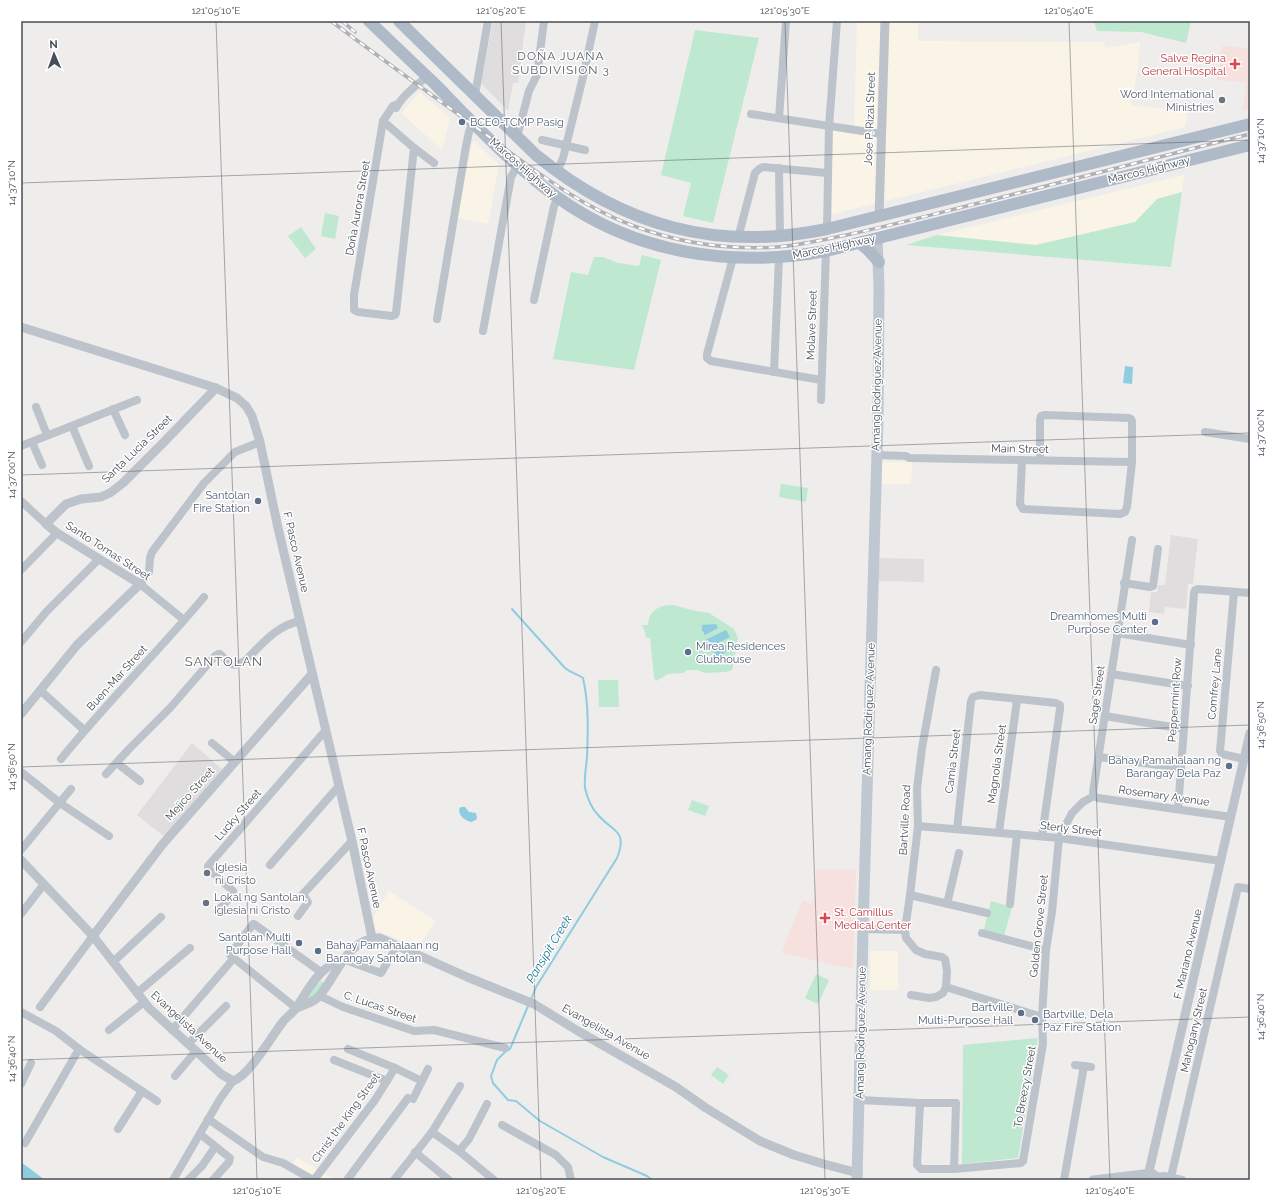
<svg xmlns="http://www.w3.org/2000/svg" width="1271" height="1201" font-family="Raleway,sans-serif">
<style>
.commercial{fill:#f9f4e6}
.education{fill:#dfdddd}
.medical{fill:#f7e1de}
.green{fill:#bee8d0}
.water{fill:#90cce0}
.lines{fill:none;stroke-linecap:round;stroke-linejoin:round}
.stream{stroke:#90cce0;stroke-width:2}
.minor{stroke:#bcc3ca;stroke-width:8}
.tertiary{stroke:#bcc3ca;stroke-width:9}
.secondary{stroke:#bfc7d1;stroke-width:11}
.primary{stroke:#aebac8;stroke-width:12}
.rail-casing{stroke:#afb1b6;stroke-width:3.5}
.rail{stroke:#fff;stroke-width:2;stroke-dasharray:6;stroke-linecap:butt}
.ticks{fill:none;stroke:#474e57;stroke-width:1;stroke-opacity:0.45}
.health-dot{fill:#e0444e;stroke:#fff;stroke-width:1.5}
.worship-dot{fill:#6b7280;stroke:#fff;stroke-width:1.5}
.service-dot{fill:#5c6f8a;stroke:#fff;stroke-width:1.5}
.labels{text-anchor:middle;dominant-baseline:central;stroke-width:3;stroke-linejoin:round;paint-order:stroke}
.health-label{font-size:11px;fill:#be3a42;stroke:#fff;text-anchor:end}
.worship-label{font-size:11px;fill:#5b616d;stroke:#fff;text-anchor:start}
.street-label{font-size:11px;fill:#474e57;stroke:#fff}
.service-label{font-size:11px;fill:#4e5e75;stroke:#fff;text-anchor:end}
.neighbourhood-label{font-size:12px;letter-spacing:1px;fill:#5a5c60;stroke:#fff}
.water-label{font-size:12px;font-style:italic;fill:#1c7694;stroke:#fff}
.quarter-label{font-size:13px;letter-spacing:1px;fill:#5a5c60;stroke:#fff}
.neatline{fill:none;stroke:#474e57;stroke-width:1.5}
.ticks-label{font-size:10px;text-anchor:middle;fill:#474e57}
</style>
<rect width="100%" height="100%" fill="#efecec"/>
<g class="commercial">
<polygon points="857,21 918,21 918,41 1104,42 1105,48 1140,42 1138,68 1131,105 1188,112 1185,127 829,215 831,128 854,131"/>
<polygon points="420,92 450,118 442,150 401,113"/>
<polygon points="473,140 499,165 488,224 456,218"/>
<polygon points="1184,175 1182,192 1157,199 1135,222 1036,245 937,235"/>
<polygon points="881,462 912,462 911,484 881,484"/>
<polygon points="389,891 436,921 418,947 375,930 373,917"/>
<polygon points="870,951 898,951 898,990 871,990"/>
<polygon points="296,1157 335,1180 307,1180 290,1171"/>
</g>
<g class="education">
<polygon points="493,21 526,21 518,83 513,83 508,111 481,83"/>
<polygon points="1171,535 1198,539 1193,584 1188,584 1186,609 1165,607 1164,614 1149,612 1151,592 1157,592 1158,585 1165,585"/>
<polygon points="879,558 924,559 924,582 879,581"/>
<polygon points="192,743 223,770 165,837 137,815"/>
</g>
<g class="medical">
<polygon points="1222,46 1250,48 1250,109 1243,110 1246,82 1217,80"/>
<polygon points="817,869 856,870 853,969 782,953 789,932 803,901 813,904"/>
</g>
<g class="green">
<polygon points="1094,21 1191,21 1186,43 1141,32 1097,31"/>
<polygon points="695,30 759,38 713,223 683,216 691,183 661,175"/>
<polygon points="1182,192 1171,267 906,245 937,235 1036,245 1135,222 1157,199"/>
<polygon points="325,213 339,216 335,239 321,236"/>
<polygon points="301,227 316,249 305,258 288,236"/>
<polygon points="642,255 661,260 634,370 553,359 571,272 588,275 594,257 603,257 618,263 639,266"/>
<polygon points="781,484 808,488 806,502 779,497"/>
<path d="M674 605 691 610 709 613 734 629 738 638 733 666 732 670 726 672 705 673 698 670H687L683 673 668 674 656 681 654 677 650 638H646L645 632 642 625H648C649 610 660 604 674 605Z"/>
<polygon points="598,680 618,680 619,707 599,707"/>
<polygon points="692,800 709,806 705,816 688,810"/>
<polygon points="991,901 1012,907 1004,936 984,930"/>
<polygon points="816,974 829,980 818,1004 805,998"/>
<polygon points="321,981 324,983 322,988 307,1002 304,996"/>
<polygon points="1038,1038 1018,1158 962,1164 963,1045"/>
<polygon points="717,1067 729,1075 723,1084 711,1075"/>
</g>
<g class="water">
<polygon points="1125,366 1133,367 1132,384 1123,383"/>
<polygon points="716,624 718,628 705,635 702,630 702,625"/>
<polygon points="726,630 730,637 708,648 705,640"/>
<polygon points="726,645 728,649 720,658 721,660 718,661 713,651"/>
<path d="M461 807H465L469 812 476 813 477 818 476 820 471 822C465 820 459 817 459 809Z"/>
<polygon points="21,1162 45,1180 21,1180"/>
</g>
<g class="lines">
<g class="stream">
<path d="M512 609 565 668C571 673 577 674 583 678 589 704 588 731 587 758 586 767 584 779 585 788 587 797 592 809 599 816 613 832 628 830 617 858L536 987 531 1000"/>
<polyline points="528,1006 510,1049 505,1052 497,1060 491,1076 493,1083 508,1100 516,1101 540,1121 603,1157 647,1176 652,1180"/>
</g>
<g class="minor">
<polyline points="475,95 488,21"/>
<polyline points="398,104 393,106 383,121 354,295 354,310 358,312 392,316 395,315 396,313 414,148"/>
<path d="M396 108C402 96 416 85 427 77"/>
<polyline points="751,114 882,134"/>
<polyline points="779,118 786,21"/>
<polyline points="383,121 414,148 434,163"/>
<polyline points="517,137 529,91 537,75 544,21"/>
<polyline points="542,140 585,150"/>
<polyline points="779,168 780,236"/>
<polyline points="557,172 563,158 583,77 595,21"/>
<polyline points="827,229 829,126 837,21"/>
<polyline points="738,238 755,173 759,169 763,167 827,173"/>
<polyline points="733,258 707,354 707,358 711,361 821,380"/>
<polyline points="534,300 554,206 558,198"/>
<polyline points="437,319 466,146 469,132 472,123"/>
<polyline points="483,331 511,177 517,166"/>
<polyline points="774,372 779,258"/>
<polyline points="821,400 826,251"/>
<polyline points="36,407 47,435"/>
<polyline points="113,409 125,435"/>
<polyline points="72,426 89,466"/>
<polyline points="1205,432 1250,439"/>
<polyline points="32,442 42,465"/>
<polyline points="21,446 137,400"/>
<polyline points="876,455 906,456 909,458 1132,462"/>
<polyline points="1022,460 1020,504 1023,509 1120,514 1125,512 1127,507 1132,462 1132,421 1131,419 1129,418 1045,415 1041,416 1040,420 1040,460"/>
<polyline points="21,501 46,524"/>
<polyline points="21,570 57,533"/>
<polyline points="1124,583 1150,587 1153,586 1158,549"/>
<polyline points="1234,592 1220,751 1222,754 1244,759"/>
<polyline points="184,620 140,584 149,572 150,558 152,552 204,483 235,452 260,442"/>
<polyline points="1117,633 1191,645"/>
<polyline points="21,642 47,611 99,559"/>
<polyline points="1111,674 1188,686"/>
<polyline points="41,691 84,730"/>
<polyline points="1105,716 1184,729"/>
<polyline points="212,743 235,762"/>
<polyline points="1099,757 1181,768"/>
<path d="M61 759C106 703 158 652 204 597"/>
<polyline points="117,763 140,781"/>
<polyline points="21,772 60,803 109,836"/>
<path d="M106 774 129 749 170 708 215 656 218 654H220C230 664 233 669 246 660 263 643 276 626 300 621"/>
<polyline points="1094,796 1093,792 1132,540"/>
<polyline points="1094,796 1098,798 1231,817"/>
<polyline points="1178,809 1194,593 1195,590 1198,589 1250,593"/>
<polyline points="918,826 1059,838 1221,861"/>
<polyline points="957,829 971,701 973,697 980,695 1056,703 1060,705 1060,709 1042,836"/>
<polyline points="999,832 1017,700"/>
<polyline points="21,850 71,789"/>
<polyline points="270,865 338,787"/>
<polyline points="910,895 987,913"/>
<polyline points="947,904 959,853"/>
<polyline points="1010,904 1017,834"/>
<polyline points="217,912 231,896 233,891 208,868 208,866 325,731"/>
<polyline points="21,914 44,884"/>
<polyline points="298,916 308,902 303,894 352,841"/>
<polyline points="863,929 905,930"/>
<polyline points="982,933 1046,950"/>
<polyline points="343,959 381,973 397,946"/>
<polyline points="113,962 161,917"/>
<polyline points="946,987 1042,1017"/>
<polyline points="137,993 190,948"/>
<polyline points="911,995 929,998 936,997 943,993 946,987 947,971 945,959 942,957 925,954 916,950 906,938 905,930 910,895 918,826 917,789 922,748 936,670"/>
<polyline points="320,996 343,1007 414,1031 434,1030 505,1048"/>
<polyline points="40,1007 93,936"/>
<polyline points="296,1008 230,955 253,924 254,924 321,972"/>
<polyline points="21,1012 56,1031 79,1049 157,1101"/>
<polyline points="109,1030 144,1002"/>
<polyline points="172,1030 233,959"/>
<polyline points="188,1044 226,1006"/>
<polyline points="348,1049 395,1068 422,1081"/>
<polyline points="334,1060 387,1081"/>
<polyline points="1075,1065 1091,1067"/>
<polyline points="175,1076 196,1051"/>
<polyline points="21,1084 31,1063"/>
<polyline points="413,1099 428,1069"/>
<polyline points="859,1100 920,1103 956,1103 954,1169"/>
<polyline points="920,1103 917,1165 921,1169 954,1169 1021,1163 1023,1161 1043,1044 1042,1017 1046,950 1052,912 1059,838 1072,813 1083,802 1094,796"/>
<polyline points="208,1119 263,1157 283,1163 313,1180"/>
<polyline points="502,1125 556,1155 568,1167 571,1180"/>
<polyline points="118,1129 142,1091"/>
<polyline points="432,1132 459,1151 494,1180"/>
<polyline points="200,1134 230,1158 229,1162 213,1180"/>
<polyline points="25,1143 79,1049"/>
<polyline points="459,1151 469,1139 487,1104"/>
<polyline points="415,1152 449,1180"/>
<polyline points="1152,1173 1159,1177 1164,1176 1182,1180"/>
<polyline points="1171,1177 1238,887 1250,889"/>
<polyline points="173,1180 220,1099 233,1081"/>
<polyline points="188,1180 202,1166 215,1147"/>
<polyline points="314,1180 375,1100 395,1068"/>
<polyline points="347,1180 408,1098"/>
<polyline points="394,1180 432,1132 460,1086"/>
<polyline points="1064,1180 1084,1066"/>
</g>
<g class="tertiary">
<polyline points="879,217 885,21"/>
<polyline points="21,327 216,388 237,398 246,406 252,416 260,442 278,528 352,841 372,938"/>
<polyline points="21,714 77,645 140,584 57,533 46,524 66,504 81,499 101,497 110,493 123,483 163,443 216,388"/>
<path d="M21 860 93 936 149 1008 221 1074 233 1081C250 1075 271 1037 282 1023 286 1017 293 1013 297 1007 308 989 320 966 342 960"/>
<polyline points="93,936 162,845 312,674"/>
<path d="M296 1008C304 1005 315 1002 320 995 337 975 348 937 380 938L467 977 534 1004 578 1031 676 1087 706 1108 760 1141 794 1155 824 1164 858 1173"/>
<polyline points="1093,1180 1152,1173"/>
<polyline points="1147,1180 1250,733"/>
</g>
<polyline class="secondary" points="857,1180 863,929 878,418 879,286 877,238"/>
<g class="primary">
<path d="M369 21C391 42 413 63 435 84 474 124 512 165 557 197 636 254 732 268 826 251L1250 145"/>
<path d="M399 21 536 155C623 226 716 252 827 229L1250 124"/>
<polyline points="860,243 868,250 879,262"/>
</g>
<defs>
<g id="rail">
<path d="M331 21C380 58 431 94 481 131 529 166 577 205 634 226 679 243 729 250 777 247 802 245 826 239 851 234 897 224 942 212 987 201 1075 179 1162 156 1250 134"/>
<polyline points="342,21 355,32"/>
</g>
</defs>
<use href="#rail" class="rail-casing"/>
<use href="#rail" class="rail"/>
</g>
<path class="ticks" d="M216 21 257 1180M501 21 541 1180M785 21 825 1180M1069 21 1110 1180M21 183 1250 140M21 475 1250 433M21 767 1250 725M21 1060 1250 1017"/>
<g class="health-dot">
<path d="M1233 58h4v4h4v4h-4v4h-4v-4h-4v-4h4z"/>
<path d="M823 912h4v4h4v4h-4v4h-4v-4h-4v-4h4z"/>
</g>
<g class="worship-dot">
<circle cx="1222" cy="100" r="4"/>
<circle cx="207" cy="873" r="4"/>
<circle cx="206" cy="903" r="4"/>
</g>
<g class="service-dot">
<circle cx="462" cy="122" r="4"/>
<circle cx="258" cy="501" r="4"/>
<circle cx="1155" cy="622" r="4"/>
<circle cx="688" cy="652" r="4"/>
<circle cx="1229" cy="766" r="4"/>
<circle cx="299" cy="943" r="4"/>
<circle cx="318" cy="951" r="4"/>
<circle cx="1021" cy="1013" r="4"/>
<circle cx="1035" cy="1020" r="4"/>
</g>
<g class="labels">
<g class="health-label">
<text x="1226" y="58">Salve Regina<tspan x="1226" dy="13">General Hospital</tspan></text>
<text x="834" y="912" text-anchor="start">St. Camillus<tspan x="834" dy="13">Medical Center</tspan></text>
</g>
<g class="worship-label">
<text x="1214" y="94" text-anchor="end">Word International<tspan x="1214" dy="13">Ministries</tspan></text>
<text x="215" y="867">Iglesia<tspan x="215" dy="13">ni Cristo</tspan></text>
<text x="214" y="897">Lokal ng Santolan,<tspan x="214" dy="13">Iglesia ni Cristo</tspan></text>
</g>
<g class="street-label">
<text transform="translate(870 119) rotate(-88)">Jose P. Rizal Street</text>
<text transform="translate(523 168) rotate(41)">Marcos Highway</text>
<text transform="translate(1149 170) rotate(-14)">Marcos Highway</text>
<text transform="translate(358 208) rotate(-80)">Doña Aurora Street</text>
<text transform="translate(834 247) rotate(-12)">Marcos Highway</text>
<text transform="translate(812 325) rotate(-88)">Molave Street</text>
<text transform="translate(877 385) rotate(-89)">Amang Rodriguez Avenue</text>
<text transform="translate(137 449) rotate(-44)">Santa Lucia Street</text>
<text transform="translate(1020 449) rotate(1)">Main Street</text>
<text transform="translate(108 551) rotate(33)">Santo Tomas Street</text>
<text transform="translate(296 552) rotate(77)">F. Pasco Avenue</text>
<text transform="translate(117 678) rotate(-48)">Buen-Mar Street</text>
<text transform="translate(1215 684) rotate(-85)">Comfrey Lane</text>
<text transform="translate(1097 695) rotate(-82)">Sage Street</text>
<text transform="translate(1175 700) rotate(-86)">Peppermint Row</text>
<text transform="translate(869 709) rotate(-88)">Amang Rodriguez Avenue</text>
<text transform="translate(953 761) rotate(-83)">Camia Street</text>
<text transform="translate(997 764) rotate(-82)">Magnolia Street</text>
<text transform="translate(190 794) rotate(-48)">Mejico Street</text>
<text transform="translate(1164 796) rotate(8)">Rosemary Avenue</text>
<text transform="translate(238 815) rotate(-49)">Lucky Street</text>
<text transform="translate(905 820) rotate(-87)">Bartville Road</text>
<text transform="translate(1071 829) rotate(7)">Sterly Street</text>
<text transform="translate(369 868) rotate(78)">F. Pasco Avenue</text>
<text transform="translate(1039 926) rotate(-84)">Golden Grove Street</text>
<text transform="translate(1188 954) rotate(-77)">F. Mariano Avenue</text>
<text transform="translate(380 1007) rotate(19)">C. Lucas Street</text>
<text transform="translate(189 1027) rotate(43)">Evangelista Avenue</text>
<text transform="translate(1194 1030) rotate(-77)">Mahogany Street</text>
<text transform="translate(606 1032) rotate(30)">Evangelista Avenue</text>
<text transform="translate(861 1033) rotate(-89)">Amang Rodriguez Avenue</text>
<text transform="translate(1025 1087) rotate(-80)">To Breezy Street</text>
<text transform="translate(346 1118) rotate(-54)">Christ the King Street</text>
</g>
<g class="service-label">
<text x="470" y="122" text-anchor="start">BCEO-TCMP Pasig</text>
<text x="250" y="495">Santolan<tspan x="250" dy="13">Fire Station</tspan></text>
<text x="1147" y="616">Dreamhomes Multi<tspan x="1147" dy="13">Purpose Center</tspan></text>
<text x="696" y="646" text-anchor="start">Mirea Residences<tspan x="696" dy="13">Clubhouse</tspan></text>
<text x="1221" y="760">Bahay Pamahalaan ng<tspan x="1221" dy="13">Barangay Dela Paz</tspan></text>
<text x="291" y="937">Santolan Multi<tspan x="291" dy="13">Purpose Hall</tspan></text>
<text x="326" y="945" text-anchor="start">Bahay Pamahalaan ng<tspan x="326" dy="13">Barangay Santolan</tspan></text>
<text x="1013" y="1007">Bartville<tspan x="1013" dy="13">Multi-Purpose Hall</tspan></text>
<text x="1043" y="1014" text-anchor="start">Bartville, Dela<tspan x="1043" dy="13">Paz Fire Station</tspan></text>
</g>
<g class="neighbourhood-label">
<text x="561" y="56">DOÑA JUANA<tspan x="561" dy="14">SUBDIVISION 3</tspan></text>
</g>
<g class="water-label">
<text transform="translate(549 949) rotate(-59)">Pansipit Creek</text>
</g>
<g class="quarter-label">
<text x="224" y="661">SANTOLAN</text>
</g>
</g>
<rect width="1271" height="1201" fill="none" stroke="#ffffff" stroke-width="44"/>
<g transform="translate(54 54) rotate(358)" stroke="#ffffff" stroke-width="3" paint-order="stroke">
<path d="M0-3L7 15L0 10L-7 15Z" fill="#474e57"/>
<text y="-6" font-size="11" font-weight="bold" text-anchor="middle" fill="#474e57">N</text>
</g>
<rect x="22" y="22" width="1227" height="1157" class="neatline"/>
<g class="ticks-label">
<text x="216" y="14">121°05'10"E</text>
<text x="501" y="14">121°05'20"E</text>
<text x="785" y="14">121°05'30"E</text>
<text x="1069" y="14">121°05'40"E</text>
<text transform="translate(1260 141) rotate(-90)" y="4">14°37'10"N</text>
<text transform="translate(11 183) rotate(-90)" y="4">14°37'10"N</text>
<text transform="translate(1260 433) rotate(-90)" y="4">14°37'00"N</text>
<text transform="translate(11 475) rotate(-90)" y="4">14°37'00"N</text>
<text transform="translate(1260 725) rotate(-90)" y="4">14°36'50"N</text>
<text transform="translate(11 767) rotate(-90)" y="4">14°36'50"N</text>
<text transform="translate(1260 1017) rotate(-90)" y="4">14°36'40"N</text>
<text transform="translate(11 1059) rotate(-90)" y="4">14°36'40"N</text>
<text x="257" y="1194">121°05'10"E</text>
<text x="541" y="1194">121°05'20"E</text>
<text x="825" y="1194">121°05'30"E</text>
<text x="1110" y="1194">121°05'40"E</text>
</g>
</svg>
